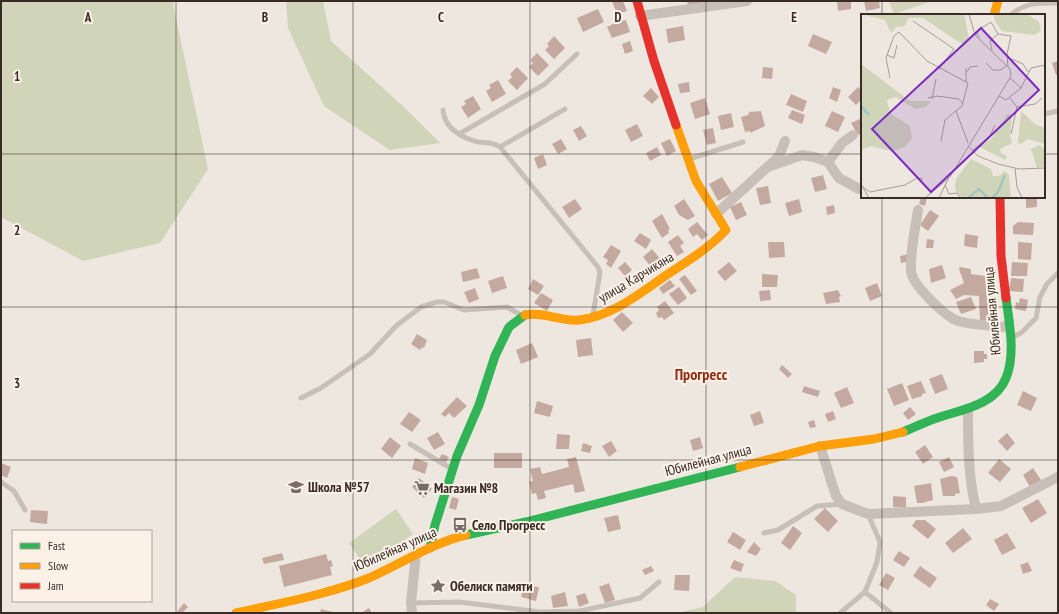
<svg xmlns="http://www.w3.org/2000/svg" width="1059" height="614" font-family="'PT Sans Narrow',sans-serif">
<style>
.green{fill:#d0d4b9}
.building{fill:#c4a9a0}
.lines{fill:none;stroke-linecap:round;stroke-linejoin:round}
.lane{stroke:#c8bfb9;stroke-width:5}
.street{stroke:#c8bfb9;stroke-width:10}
.fast{stroke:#30b455;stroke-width:9}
.slow{stroke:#ff9f0a;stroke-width:9}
.jam{stroke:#e5322d;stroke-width:9}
.grid{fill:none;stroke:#392c27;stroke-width:1;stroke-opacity:0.55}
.labels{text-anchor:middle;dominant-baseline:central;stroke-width:4;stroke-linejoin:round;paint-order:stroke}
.street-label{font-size:14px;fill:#392c27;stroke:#fbf1e7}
.poi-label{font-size:14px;font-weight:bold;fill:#392c27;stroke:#fbf1e7;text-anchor:start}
.quarter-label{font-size:16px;font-weight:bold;fill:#912e17;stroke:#fbf1e7}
.inset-river{fill:none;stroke:#9ac4c1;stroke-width:2}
.inset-road{fill:none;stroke:#a69c96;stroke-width:1}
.view{fill:#7b2cbf;fill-opacity:0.15;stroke:#7b2cbf;stroke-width:2}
.inset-edge{fill:none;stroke:#392c27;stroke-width:2}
.grid-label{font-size:13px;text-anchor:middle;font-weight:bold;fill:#392c27;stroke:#fbf1e7;stroke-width:4;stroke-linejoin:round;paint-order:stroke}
</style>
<rect width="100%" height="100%" fill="#eee7e0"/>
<g class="green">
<polygon points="1,1 175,1 173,4 208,169 160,243 83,261 1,217"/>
<polygon points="286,1 323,1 331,41 406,109 440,143 390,150 324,106 288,28"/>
<polygon points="889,1 933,1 894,14"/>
<polygon points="396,509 413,534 366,568 349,543"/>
<polygon points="735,577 775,581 796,595 796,613 677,613 703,607"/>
</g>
<g class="building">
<polygon points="612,1 623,1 627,11 617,14"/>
<polygon points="687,1 706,1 706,2 688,6"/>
<polygon points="837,1 851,1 851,9 838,11"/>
<polygon points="864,1 879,1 880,8 866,11"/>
<polygon points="598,9 604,22 583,32 577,18"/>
<polygon points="621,20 621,21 626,20 630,32 612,38 607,27"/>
<polygon points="683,26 685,40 668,43 666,29"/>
<polygon points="813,34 832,42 826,54 808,46"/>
<polygon points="554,36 565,48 554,59 545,50 549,46 547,44"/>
<polygon points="630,41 633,51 625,54 622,44"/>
<polygon points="537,53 549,65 538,76 529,67 533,63 530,60"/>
<polygon points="1058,61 1058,74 1056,75 1052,63"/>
<polygon points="517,67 528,78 517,90 508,81 512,77 510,74"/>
<polygon points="763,67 773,68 772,79 762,78"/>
<polygon points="498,80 506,94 492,102 486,91 491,88 489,85"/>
<polygon points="689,82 690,92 680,93 678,84"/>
<polygon points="833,87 841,90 837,102 829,98"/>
<polygon points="858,87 862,91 862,99 856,105 848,97"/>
<polygon points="651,88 659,97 652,104 643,96"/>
<polygon points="791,94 807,101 803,112 786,105"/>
<polygon points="473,96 481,109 468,118 461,107 466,104 464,101"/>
<polygon points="705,98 710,114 695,119 690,103"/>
<polygon points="792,110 805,115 802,124 788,118"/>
<polygon points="761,111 765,126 750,133 750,131 745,132 741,117 748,115 749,112"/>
<polygon points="832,111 845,117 838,132 825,126"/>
<polygon points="731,113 734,127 721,130 718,116"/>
<polygon points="862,118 862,133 858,135 851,123"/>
<polygon points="637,124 643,136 631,142 625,130"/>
<polygon points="581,126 587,136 579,141 573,130"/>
<polygon points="713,128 716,143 707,145 703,130"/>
<polygon points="561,139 567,149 558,154 552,144"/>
<polygon points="670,139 676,151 667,156 661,143"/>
<polygon points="657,147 661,155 650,161 646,153"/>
<polygon points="543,154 547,165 538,169 534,158"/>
<polygon points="823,175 827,189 815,192 811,178"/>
<polygon points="722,177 732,193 718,201 709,184"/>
<polygon points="768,186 771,203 760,205 756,188"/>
<polygon points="921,197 927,197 925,206 919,204"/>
<polygon points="1026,197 1037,197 1037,207 1026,208"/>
<polygon points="575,199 582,209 569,218 562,207"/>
<polygon points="684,199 695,216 688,220 679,215 674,206"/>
<polygon points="799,199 802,212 789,216 785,203"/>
<polygon points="741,202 747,215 736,220 730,207"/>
<polygon points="834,205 835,213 827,215 826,207"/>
<polygon points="930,210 939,216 928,231 920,225"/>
<polygon points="662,214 670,229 668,230 669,233 662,238 652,221"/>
<polygon points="697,222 708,235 702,240 697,234 693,237 688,229"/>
<polygon points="1018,222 1034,223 1033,235 1013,234 1013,226"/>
<polygon points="640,233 651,240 646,249 634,241"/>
<polygon points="965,234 978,236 977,248 964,246"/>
<polygon points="678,235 684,243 680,246 684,252 677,256 668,242"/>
<polygon points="927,239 934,240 933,248 926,248"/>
<polygon points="768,242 784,242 785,257 769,258"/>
<polygon points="1018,242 1032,243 1031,260 1018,259"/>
<polygon points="611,245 621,251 611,268 606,264 608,260 603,257"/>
<polygon points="652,249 661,260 652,268 643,257"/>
<polygon points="910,254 911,261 901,263 900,256"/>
<polygon points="625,262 632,270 625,276 618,268"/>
<polygon points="729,262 737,271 725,281 717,272"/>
<polygon points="1012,262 1028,263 1027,276 1011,276"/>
<polygon points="942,265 946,278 931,283 929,269"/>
<polygon points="960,267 971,269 971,274 985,276 989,321 980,322 979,296 964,295 956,299 950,290 964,283 959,269"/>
<polygon points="477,268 480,278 463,282 461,272"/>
<polygon points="762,274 778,275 777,287 762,287"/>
<polygon points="685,275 697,291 691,295 679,279"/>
<polygon points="503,276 507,288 492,293 488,281"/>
<polygon points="1011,278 1024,279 1023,292 1009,291"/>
<polygon points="533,279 544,286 538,295 528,289"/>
<polygon points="670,280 675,286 663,294 659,288"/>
<polygon points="877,283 882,296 870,301 865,288"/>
<polygon points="679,287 687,298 678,305 669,294"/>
<polygon points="475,288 479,299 469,303 464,292"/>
<polygon points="770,290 771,300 760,301 759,291"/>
<polygon points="838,290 841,296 839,297 840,302 826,304 823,293"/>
<polygon points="541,293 553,300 547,311 534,303"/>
<polygon points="971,297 976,309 961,314 956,302"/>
<polygon points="1020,298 1028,300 1026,311 1015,309 1016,302 1019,303"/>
<polygon points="665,301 674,313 664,320 662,317 658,318 656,313 659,310 657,307"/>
<polygon points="622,312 633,323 623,332 613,320"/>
<polygon points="417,334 427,340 424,348 422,347 420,350 411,344"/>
<polygon points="591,338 593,355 578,357 576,340"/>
<polygon points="532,343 538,357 521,364 516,350"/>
<polygon points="974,351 984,351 984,354 987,354 987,359 984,359 984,362 974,363"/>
<polygon points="782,365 792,374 788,378 779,369"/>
<polygon points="942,374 948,389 935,394 929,379"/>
<polygon points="921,381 926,393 922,394 922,396 912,399 907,386"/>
<polygon points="902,383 909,400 894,406 887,389"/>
<polygon points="804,386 820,391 818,397 802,392"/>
<polygon points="847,387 854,403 841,408 834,393"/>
<polygon points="1023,391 1037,398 1031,411 1017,405"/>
<polygon points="457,397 467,406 454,418 449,413 445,417 441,414"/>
<polygon points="537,401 553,406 550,417 534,413"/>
<polygon points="910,407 916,414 908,420 903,413"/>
<polygon points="760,411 764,423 754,426 750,415"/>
<polygon points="833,411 836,419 828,422 825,414"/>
<polygon points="409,412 421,420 412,432 400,424"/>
<polygon points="814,420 816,427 810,428 808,422"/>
<polygon points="438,432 445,444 434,450 427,438"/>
<polygon points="1007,433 1015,443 1007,451 998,441"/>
<polygon points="557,434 570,435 569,449 556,449"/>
<polygon points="390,437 401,446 392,458 381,449"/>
<polygon points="700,437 703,448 693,451 690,440"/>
<polygon points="611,441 617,451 609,457 602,446"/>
<polygon points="583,443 592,446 590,453 581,451"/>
<polygon points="925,445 933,457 923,464 915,452"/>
<rect x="494" y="453" width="28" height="15"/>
<polygon points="442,454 449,457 446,462 439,459"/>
<polygon points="576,457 585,491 575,493 573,484 544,491 546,498 538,500 536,493 532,494 529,482 533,481 530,469 540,467 542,474 569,467 567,459"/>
<polygon points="949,457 954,467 944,472 939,462"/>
<polygon points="415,458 428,463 425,474 412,469"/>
<polygon points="999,459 1011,469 1000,482 988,473"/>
<polygon points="1,463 11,467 7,478 1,475"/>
<polygon points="1033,468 1041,480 1030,487 1023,475"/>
<polygon points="951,476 957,477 960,493 955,494 955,496 943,496 940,479"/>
<polygon points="419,478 432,489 424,498 412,487"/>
<polygon points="931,483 933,500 922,503 917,503 914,486"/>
<polygon points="893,496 906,497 906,508 893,507"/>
<polygon points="452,497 459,499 456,510 449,508"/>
<polygon points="1038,499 1047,513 1031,523 1022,508"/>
<polygon points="825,508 838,521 828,532 814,519"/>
<polygon points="31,510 48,511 47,524 30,522"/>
<polygon points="618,515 621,529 608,532 604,518"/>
<polygon points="916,520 925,520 936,529 928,539 912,526"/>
<polygon points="793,526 802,533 790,550 781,543"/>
<polygon points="963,528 972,539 953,553 945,543"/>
<polygon points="733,532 746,540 740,550 727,542"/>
<polygon points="1007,533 1016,548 1002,555 994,540"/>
<polygon points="754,542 761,549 756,556 747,552"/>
<polygon points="899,551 910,558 904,567 893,560"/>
<polygon points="282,553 284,560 264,564 262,558"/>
<polygon points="326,554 328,561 331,560 333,566 330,567 332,575 284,587 279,566"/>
<polygon points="734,560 744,564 741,572 730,568"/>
<polygon points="1028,562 1032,571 1023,574 1020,565"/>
<polygon points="651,566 654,571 645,575 642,570"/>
<polygon points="920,566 937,578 930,588 913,576"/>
<polygon points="886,573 895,578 888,590 879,585"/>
<polygon points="675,575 690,575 689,591 674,590"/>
<polygon points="609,583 615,600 605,603 599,587"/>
<polygon points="524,585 539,587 536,601 521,597"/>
<polygon points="565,592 568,606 553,608 551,596"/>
<polygon points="585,593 589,603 579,607 576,596"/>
<polygon points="990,599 999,604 994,611 986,605"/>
<polygon points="184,603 188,607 182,613 176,613"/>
<polygon points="369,608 372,613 361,613"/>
<polygon points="321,609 333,612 333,613 320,613"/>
</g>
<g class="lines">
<g class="lane">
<path d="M1011 15C1025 2 1040 3 1058 3"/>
<path d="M443 110C444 128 462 138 478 142 486 143 493 142 500 147L598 267 600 272 593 315"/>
<polyline points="1044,114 1058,111"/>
<polyline points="459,134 545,84 577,54"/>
<polyline points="500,147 565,109"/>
<polyline points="689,159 743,142"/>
<polyline points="1011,338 1021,333 1036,318 1040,297 1047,284 1058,273"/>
<polyline points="301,398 321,388 370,354 396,326 421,307 437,302 444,302 464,310 507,307 521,315"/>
<polyline points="410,444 452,469"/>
<polyline points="1,482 14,491 25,510"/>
<polyline points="764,533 778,530 817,506 842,504"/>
<polyline points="865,592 891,613"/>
<polyline points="411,603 459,602 540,612 580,611 640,598 659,582"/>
<polyline points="840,613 865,592 877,562 880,542 868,514"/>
</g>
<g class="street">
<polyline points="640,16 747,1"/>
<polyline points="828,162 842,143 853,135"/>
<polyline points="768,167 802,155 814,157 828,162 839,178 859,189"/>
<path d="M918 210C915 230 910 251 911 271 912 285 946 317 958 321 971 325 988 325 1001 327L1008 326"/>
<polyline points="716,214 774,161 779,156 785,141"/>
<path d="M968 410C968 443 968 476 976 509L1001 506 1058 477"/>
<polyline points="820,446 836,496 842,504 868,514 976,509"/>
<polyline points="412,613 411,603 416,554"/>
</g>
<g class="fast">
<path d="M903 432C913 428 923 423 934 419 959 410 995 406 1006 378 1016 354 1009 322 1006 298"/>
<polyline points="466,535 526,522 740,467"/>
<polyline points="430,548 435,525 457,456 479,405 495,356 509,327 525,315"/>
</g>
<g class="slow">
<polyline points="994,15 998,1"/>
<path d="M525 315C544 311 560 322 579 320 613 316 640 293 668 274 688 261 709 248 726 230L696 181 676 125"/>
<polyline points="740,467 820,446 874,439 903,432"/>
<path d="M236 613C280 603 326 595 369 578 401 564 432 543 466 535"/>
</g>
<g class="jam">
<polyline points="637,1 654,61 676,125"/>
<polyline points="1000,197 1001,256 1006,298"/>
</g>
</g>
<path class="grid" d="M176 1V613M353 1V613M530 1V613M706 1V613M882 1V15M1 154H862M1044 154H1058M882 197V613M1 307H1058M1 460H1058"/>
<defs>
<symbol id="school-bare" viewBox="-9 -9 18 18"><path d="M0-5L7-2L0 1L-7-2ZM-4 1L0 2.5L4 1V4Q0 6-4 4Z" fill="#786d68" stroke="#fbf1e7" stroke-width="2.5" paint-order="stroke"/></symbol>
<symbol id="supermarket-bare" viewBox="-9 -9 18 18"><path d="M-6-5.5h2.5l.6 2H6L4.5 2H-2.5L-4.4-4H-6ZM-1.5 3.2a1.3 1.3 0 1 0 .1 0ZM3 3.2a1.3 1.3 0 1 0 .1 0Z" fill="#786d68" stroke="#fbf1e7" stroke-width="2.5" paint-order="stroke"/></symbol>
<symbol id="bus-bare" viewBox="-9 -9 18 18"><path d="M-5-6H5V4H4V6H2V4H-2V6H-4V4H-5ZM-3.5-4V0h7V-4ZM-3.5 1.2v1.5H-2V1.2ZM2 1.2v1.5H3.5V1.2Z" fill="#786d68" stroke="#fbf1e7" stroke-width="2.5" paint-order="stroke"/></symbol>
<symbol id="sight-bare" viewBox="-9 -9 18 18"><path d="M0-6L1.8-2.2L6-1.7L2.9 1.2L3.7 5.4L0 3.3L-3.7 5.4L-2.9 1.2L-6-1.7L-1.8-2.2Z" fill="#786d68" stroke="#fbf1e7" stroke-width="2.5" paint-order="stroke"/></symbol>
</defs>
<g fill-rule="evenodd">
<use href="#school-bare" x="285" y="476" width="22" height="22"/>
<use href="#supermarket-bare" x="411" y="477" width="22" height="22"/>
<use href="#bus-bare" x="449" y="514" width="22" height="22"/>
<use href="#sight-bare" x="427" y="575" width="22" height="22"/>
</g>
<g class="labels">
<g class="street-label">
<text transform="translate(636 277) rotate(-31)">улица Карчикяна</text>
<text transform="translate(992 311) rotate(-95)">Юбилейная улица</text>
<text transform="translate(708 460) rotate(-15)">Юбилейная улица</text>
<text transform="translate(395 549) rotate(-24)">Юбилейная улица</text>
</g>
<g class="poi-label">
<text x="308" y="487">Школа №57</text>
<text x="434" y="488">Магазин №8</text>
<text x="472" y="525">Село Прогресс</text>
<text x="450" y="586">Обелиск памяти</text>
</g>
<g class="quarter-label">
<text x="701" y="374">Прогресс</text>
</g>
</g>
<g transform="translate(861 14)">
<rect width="184" height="184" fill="#eee7e0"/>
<path d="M0 0H103L108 24 104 31 96 27 62 4H47L44 12 35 13 30 19 24 6ZM132 0H166L178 8 180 17 173 21 141 17 135 9ZM0 50 49 87H70L65 93 54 95 35 83 26 86 29 99 49 112 51 124 44 133 30 137 10 132 0 136ZM160 97 174 110 184 114V130L167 125 160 130 157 129ZM146 100 151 101 149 121 151 129 139 135 140 139 146 142 144 146 119 133 131 124ZM179 131 184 136V152L176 154 170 135ZM110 145 130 155 132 162H138L144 157 148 161 150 184H102L94 176 95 165Z" fill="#d0d4b9"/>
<path class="inset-river" d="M0 92 8 101M107 184 118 175 127 184M131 184 137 178 144 161"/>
<path class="inset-road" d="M52 7 93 35 78 55M137 20 150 22 146 40 147 53M119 24 116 20 117 16 130 8 137 20 129 27 131 36M26 41 33 44 36 31M151 45 162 50 167 58M125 49 132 56H140L145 52M106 58 109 53 117 52M29 64 25 44 33 22 38 18 66 47 107 69 101 92 84 106 80 127M149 64 160 74 170 54 184 51M105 68V54M138 82 145 86 160 74M67 84 76 82 98 85 102 90M149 84 156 93 150 120M71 85 75 65M156 93 174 90 181 84M95 97 107 129M107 132 117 142 137 150 158 155 184 154M111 137 129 122 134 111M154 154 156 173 161 184M0 170 8 184M84 171 88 180 96 179 100 184M2 173 9 178 44 171 56 164 62 165M64 184 89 163 150 62 149 55 114 21 108 0M78 184 88 163"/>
<path class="view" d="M120 14 178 76 70 178 11 115Z"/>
<rect width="184" height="184" class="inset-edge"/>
</g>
<g class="grid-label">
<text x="88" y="22">A</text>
<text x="265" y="22">B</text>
<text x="441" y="22">C</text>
<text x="618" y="22">D</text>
<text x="794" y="22">E</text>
<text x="17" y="81">1</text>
<text x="17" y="235">2</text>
<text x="17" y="388">3</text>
</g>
<rect width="1059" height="614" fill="none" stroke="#392c27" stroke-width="4"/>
<rect x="12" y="530" width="140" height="72" fill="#fbf1e7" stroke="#ada29a"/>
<rect x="20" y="543" width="20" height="6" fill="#30b455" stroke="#ada29a"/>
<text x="48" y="550" font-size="12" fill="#392c27">Fast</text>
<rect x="20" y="563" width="20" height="6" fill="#ff9f0a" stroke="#ada29a"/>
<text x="48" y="570" font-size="12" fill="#392c27">Slow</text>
<rect x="20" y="583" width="20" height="6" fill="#e5322d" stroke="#ada29a"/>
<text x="48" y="590" font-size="12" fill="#392c27">Jam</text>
</svg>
